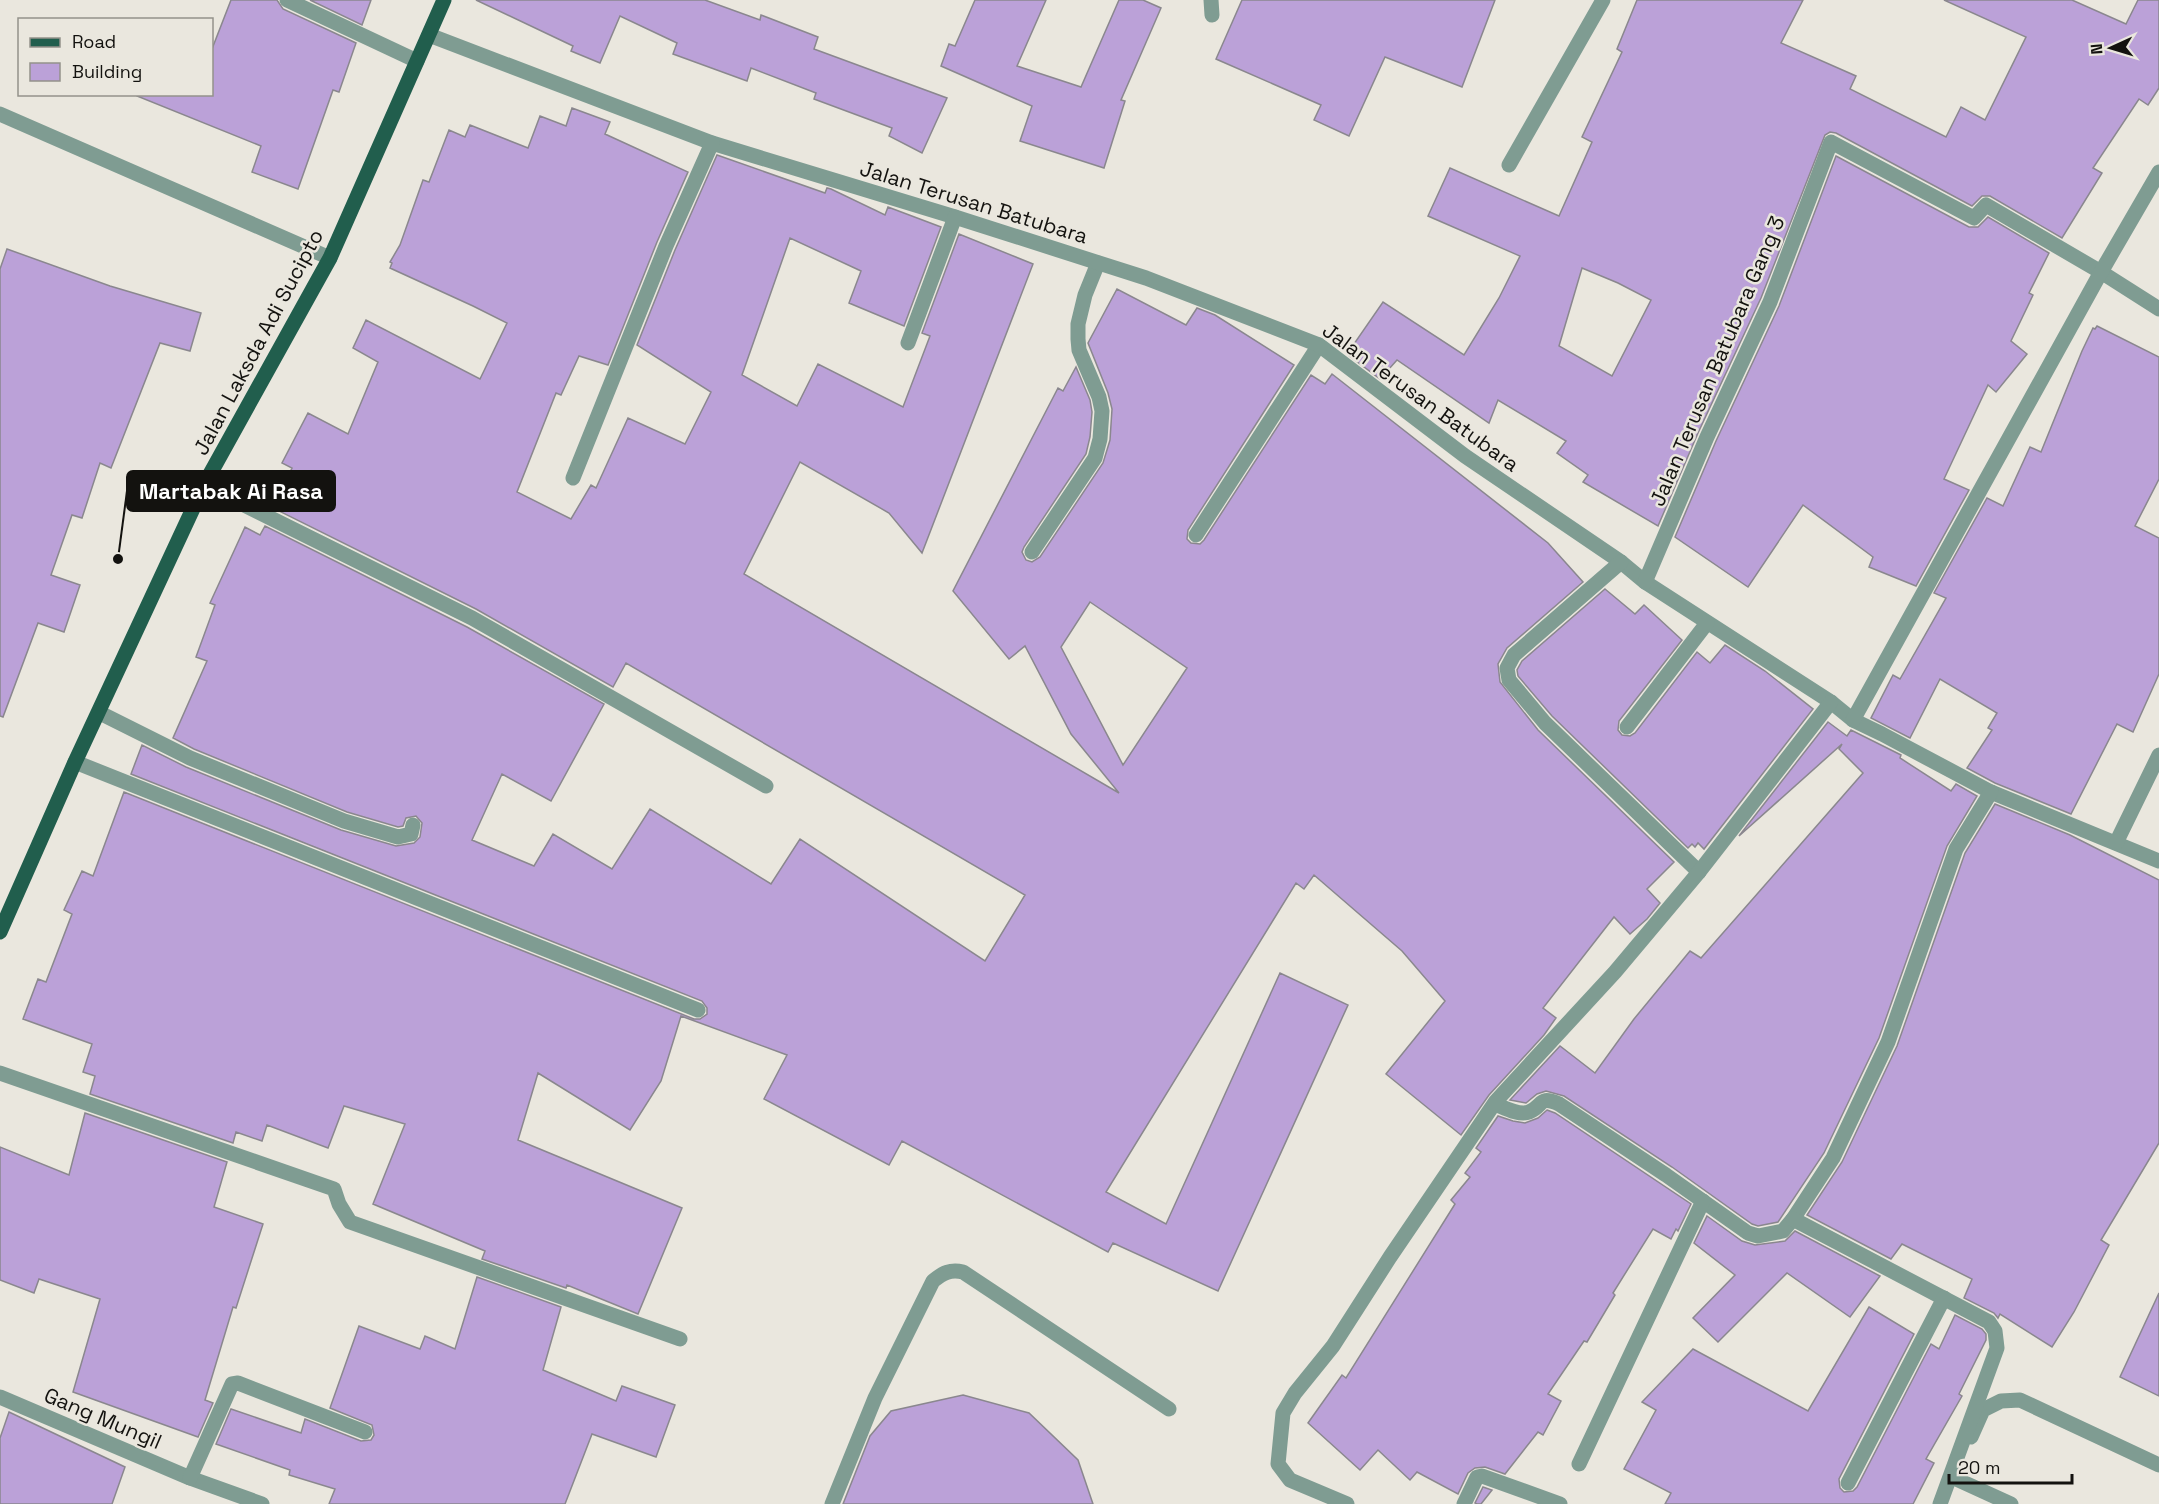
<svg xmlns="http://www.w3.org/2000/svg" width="2159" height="1504" font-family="'Space Grotesk',sans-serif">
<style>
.building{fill:#bba1d8;stroke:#8a878e;stroke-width:1.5;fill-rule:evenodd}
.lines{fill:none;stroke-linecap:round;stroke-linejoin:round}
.lane{stroke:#7f9c92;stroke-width:15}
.street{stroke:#7f9c92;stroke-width:15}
.primary{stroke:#215e4d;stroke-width:15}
.labels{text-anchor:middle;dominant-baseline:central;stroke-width:5;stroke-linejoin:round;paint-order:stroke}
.street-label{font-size:21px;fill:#13120f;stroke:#eae7de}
.leader{fill:none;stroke:#13120f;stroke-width:2}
.callout-dot{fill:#13120f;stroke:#eae7de;stroke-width:2}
.callout{fill:#13120f;stroke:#13120f;stroke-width:2}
.callout-label{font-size:22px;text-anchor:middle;font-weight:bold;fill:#fff}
</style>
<rect width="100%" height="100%" fill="#eae7de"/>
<g class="building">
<polygon points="231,0 277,0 283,9 356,43 339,92 333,90 298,189 252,172 261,146 137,96 137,94 212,94 212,49"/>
<polygon points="310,0 371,0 362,25"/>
<polygon points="476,0 705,0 760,20 761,15 818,37 814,49 947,98 922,153 889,136 892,128 814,99 816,93 751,68 747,81 673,54 677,43 620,16 600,63 571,51 573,46"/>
<polygon points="975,0 1046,0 1017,66 1081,87 1119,0 1143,0 1161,8 1121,100 1125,101 1104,168 1020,141 1032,106 941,66 949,44 955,46"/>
<polygon points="1242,0 1495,0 1462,87 1385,57 1349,136 1314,120 1321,105 1216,59"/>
<path d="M1637 0H1803L1781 43 1856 76 1850 89 1946 137 1961 107 1985 120 2026 37 1944 0H2072L2126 24 2138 0H2159V88L2148 105 2139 99 2093 168 2102 173 2062 238 1990 196H1982L1972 206 1836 133 1830 132 1825 135 1761 298 1698 433 1658 526 1583 482 1588 475 1557 453 1566 441 1498 400 1489 423 1397 360 1380 379 1347 354 1383 302 1464 355 1499 298 1520 256 1428 216 1450 168 1559 216 1592 142 1582 137 1622 52 1617 49ZM1582 268 1618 283 1651 300 1612 376 1559 346Z"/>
<path d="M572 108 610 122 605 134 688 172 657 242 608 365 579 356 561 395 556 393 517 492 571 519 591 485 596 488 628 418 685 444 711 392 637 345 675 250 717 155 825 193 827 188 831 189 885 215 888 207 941 227 904 326 849 303 861 271 790 238 742 375 797 406 818 364 903 407 930 336 922 333 959 234 1033 264 922 553 889 513 800 462 744 574 1119 793 1071 734 1025 646 1009 659 953 591 1058 388 1063 391 1076 367 1090 400 1092 412 1090 437 1086 454 1024 547 1022 552 1026 560 1032 562 1040 557 1103 463 1110 440 1112 409 1108 393 1088 343 1117 289 1186 325 1197 308 1215 315 1294 365 1188 530 1187 539 1191 543 1200 544 1204 540 1311 375 1325 384 1332 374 1548 543 1583 582 1507 648 1498 664 1500 682 1538 730 1674 862 1647 889 1660 903 1647 919 1630 934 1614 917 1543 1008 1556 1018 1544 1035 1489 1095 1461 1135 1386 1074 1445 1001 1402 951 1314 875 1304 889 1296 883 1106 1192 1166 1224 1280 973 1348 1005 1218 1291 1113 1243 1108 1252 902 1141 889 1165 764 1099 787 1055 681 1016 661 1081 630 1130 538 1073 518 1140 682 1208 638 1314 567 1285 566 1288 482 1259 485 1251 373 1204 405 1124 344 1106 328 1148 267 1125 262 1141 236 1132 233 1143 90 1094 95 1076 83 1072 92 1044 23 1019 38 979 46 982 72 914 64 910 82 871 93 876 124 792 694 1019H700L707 1014V1008L702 1001 131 774 142 745 186 767 341 830 396 846 414 843 420 837 422 823 416 816 406 818 403 826 398 827 347 812 194 749 173 738 207 661 196 657 215 605 210 603 245 527 260 535 265 526 467 627 604 704 551 801 502 774 472 840 534 866 553 834 612 869 650 809 771 884 800 839 985 961 1025 895 626 663 613 687 476 609 273 508 292 468 282 463 308 413 348 434 378 362 353 348 366 320 480 379 507 323 473 306 390 268 392 263 390 262 400 245 423 180 429 182 449 130 465 137 470 125 528 148 540 116 566 126ZM1090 602 1187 668 1123 765 1061 647Z"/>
<polygon points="1836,156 1969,227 1978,227 1988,217 2049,253 2029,293 2033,295 2011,341 2027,354 1996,392 1988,385 1944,479 1969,490 1916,586 1869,567 1873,557 1803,505 1748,587 1675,537 1716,441 1779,306"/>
<polygon points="7,249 110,286 201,313 190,351 160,343 111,468 100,463 82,518 72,515 51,575 80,585 64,632 38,623 3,717 0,716 0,269"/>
<polygon points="2097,326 2159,357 2159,479 2135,526 2159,538 2159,674 2133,732 2117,724 2071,814 1995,783 1967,768 1992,730 1988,728 1997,713 1940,679 1910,738 1871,718 1893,675 1900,679 1946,598 1934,593 1987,498 2003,506 2030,447 2041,452 2082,351 2093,328 2095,329"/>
<polygon points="1605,589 1635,614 1644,605 1682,640 1619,721 1618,730 1622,735 1630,736 1635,733 1697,652 1710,663 1725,645 1765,671 1813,709 1704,849 1698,843 1695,847 1692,844 1688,848 1552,716 1518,676 1517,670 1522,661"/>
<polygon points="1828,722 1847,736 1851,730 1901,755 1900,758 1951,791 1956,784 1977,796 1947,846 1879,1038 1824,1153 1778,1222 1758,1226 1752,1224 1672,1167 1564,1096 1546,1091 1537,1094 1526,1103 1510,1100 1560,1046 1595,1073 1634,1019 1690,951 1701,958 1863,773 1839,749 1842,744 1739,836"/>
<polygon points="1995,804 2070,835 2159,880 2159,1143 2101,1240 2109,1245 2074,1312 2052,1347 2000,1314 1998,1318 1994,1313 1964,1298 1972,1279 1902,1244 1891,1259 1807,1215 1842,1162 1897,1046 1965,853"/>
<polygon points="1547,1110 1555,1113 1691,1204 1678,1231 1676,1229 1671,1239 1653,1229 1613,1293 1615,1295 1587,1342 1584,1341 1548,1394 1561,1401 1543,1435 1538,1432 1505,1474 1485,1467 1475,1468 1468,1473 1458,1494 1417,1472 1410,1480 1378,1450 1360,1470 1308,1423 1342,1375 1346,1378 1455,1204 1451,1200 1470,1177 1465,1173 1481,1152 1476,1148 1498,1116 1513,1121 1525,1123 1538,1118"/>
<polygon points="85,1113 227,1162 214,1207 263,1224 236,1308 233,1307 205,1400 213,1403 198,1437 73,1392 100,1299 39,1279 34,1293 0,1280 0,1147 69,1175"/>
<polygon points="1707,1216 1742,1241 1755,1245 1785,1241 1795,1231 1880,1276 1850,1317 1787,1273 1718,1342 1693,1318 1735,1275 1694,1243"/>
<polygon points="477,1277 561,1307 543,1370 616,1401 622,1386 675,1405 656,1457 592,1434 565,1504 329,1504 335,1489 289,1475 290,1470 216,1444 231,1409 301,1433 305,1419 361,1441 371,1440 374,1435 372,1425 330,1408 359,1326 420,1349 425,1336 455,1349"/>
<polygon points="2159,1293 2159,1396 2120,1377"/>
<polygon points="1869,1307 1914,1334 1839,1479 1840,1488 1844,1492 1853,1491 1857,1487 1931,1344 1939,1349 1955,1315 1982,1329 1986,1334 1986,1340 1959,1394 1962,1396 1926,1459 1934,1463 1913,1504 1665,1504 1671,1493 1624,1469 1656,1410 1642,1402 1693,1349 1808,1411"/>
<polygon points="963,1395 1029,1413 1078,1460 1093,1504 843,1504 870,1436 891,1411"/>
<polygon points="9,1412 125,1467 112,1504 0,1504 0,1438"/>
<polygon points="1483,1487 1492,1490 1481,1504 1477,1504 1475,1503"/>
</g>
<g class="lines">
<g class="lane">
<polyline points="1211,0 1212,15"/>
<polyline points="0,114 330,258"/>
<polyline points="1509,165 1603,0"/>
<polyline points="204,485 472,618 766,786"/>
<polyline points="1196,535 1319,345"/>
<polyline points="1032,552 1095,458 1100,439 1102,411 1099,397 1079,350 1078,339 1078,324 1085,295 1098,263"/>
<polyline points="0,1073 334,1189 339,1204 350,1222 680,1339"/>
<polyline points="1971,1437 1983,1410 2001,1401 2020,1400 2159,1465"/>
<polyline points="1954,1478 2011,1504"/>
<path d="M832 1504 875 1398 933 1281C943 1273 950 1269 963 1272L1169 1409"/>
</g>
<g class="street">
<polyline points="287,0 417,61"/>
<polyline points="429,35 712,143 955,217 1146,278 1319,345 1465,456 1621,562 1645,582 1831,702 1853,720 1882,734 1991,792 2159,861"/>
<polyline points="908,343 955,217"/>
<polyline points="573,478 666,246 712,143"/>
<polyline points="1621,562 1514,655 1507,668 1509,680 1545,723 1699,872"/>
<polyline points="1645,582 1707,437 1770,302 1831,142 1974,218 1986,205 2101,272 2159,309"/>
<polyline points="104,715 190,758 344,821 398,837 411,834 413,825"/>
<polyline points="1853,720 2101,272 2159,172"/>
<polyline points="1627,727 1707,623"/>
<polyline points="75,762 698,1010"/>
<polyline points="2116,843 2159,755"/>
<path d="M1495 1104C1503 1107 1519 1116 1529 1112 1544 1106 1538 1095 1559 1104L1666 1175 1748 1233 1758 1236 1783 1231 1793 1219 1833 1158 1888 1042 1956 849 1991 792"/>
<polyline points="1793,1219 1989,1322 1995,1331 1997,1348 1940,1504"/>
<polyline points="0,1397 190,1478 262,1504"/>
<polyline points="1579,1464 1703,1201"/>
<polyline points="190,1478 232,1384 238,1383 365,1432"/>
<polyline points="1848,1483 1944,1298"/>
<polyline points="1347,1504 1290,1480 1278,1464 1283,1413 1295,1393 1333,1346 1390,1257 1496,1101 1615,972 1699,872 1831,702"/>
<polyline points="1464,1504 1477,1477 1482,1476 1560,1504"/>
</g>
<polyline class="primary" points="0,932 75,762 204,485 330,258 444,0"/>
</g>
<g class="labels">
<g class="street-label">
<text transform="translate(974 202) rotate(17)">Jalan Terusan Batubara</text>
<text transform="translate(258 342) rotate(-62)">Jalan Laksda Adi Sucipto</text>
<text transform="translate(1717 361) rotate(-67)">Jalan Terusan Batubara Gang 3</text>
<text transform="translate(1421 397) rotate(36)">Jalan Terusan Batubara</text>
<text transform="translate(103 1418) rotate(23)">Gang Mungil</text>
</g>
</g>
<path class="leader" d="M118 559L127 491"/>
<circle class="callout-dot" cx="118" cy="559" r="6"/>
<rect class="callout" x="127" y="471" width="208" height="40" rx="6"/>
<g class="callout-label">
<text x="231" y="499">Martabak Ai Rasa</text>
</g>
<rect x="18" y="18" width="195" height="78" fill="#eae7de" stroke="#94928b" stroke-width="1.5"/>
<rect x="30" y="38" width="30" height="9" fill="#215e4d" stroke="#94928b" stroke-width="1.5"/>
<text x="72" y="48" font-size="18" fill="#13120f">Road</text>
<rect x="30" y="63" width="30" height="18" fill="#bba1d8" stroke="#94928b" stroke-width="1.5"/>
<text x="72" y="78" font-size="18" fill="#13120f">Building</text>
<g transform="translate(2111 48) rotate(266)" stroke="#eae7de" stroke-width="4.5" paint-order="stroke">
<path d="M0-4.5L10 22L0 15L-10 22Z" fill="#13120f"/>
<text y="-9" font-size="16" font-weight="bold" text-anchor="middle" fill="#13120f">N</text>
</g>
<path d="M1949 1474v9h123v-9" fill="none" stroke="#13120f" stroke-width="3"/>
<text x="1958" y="1474" font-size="18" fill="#13120f" stroke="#eae7de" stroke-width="4.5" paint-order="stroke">20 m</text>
</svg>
